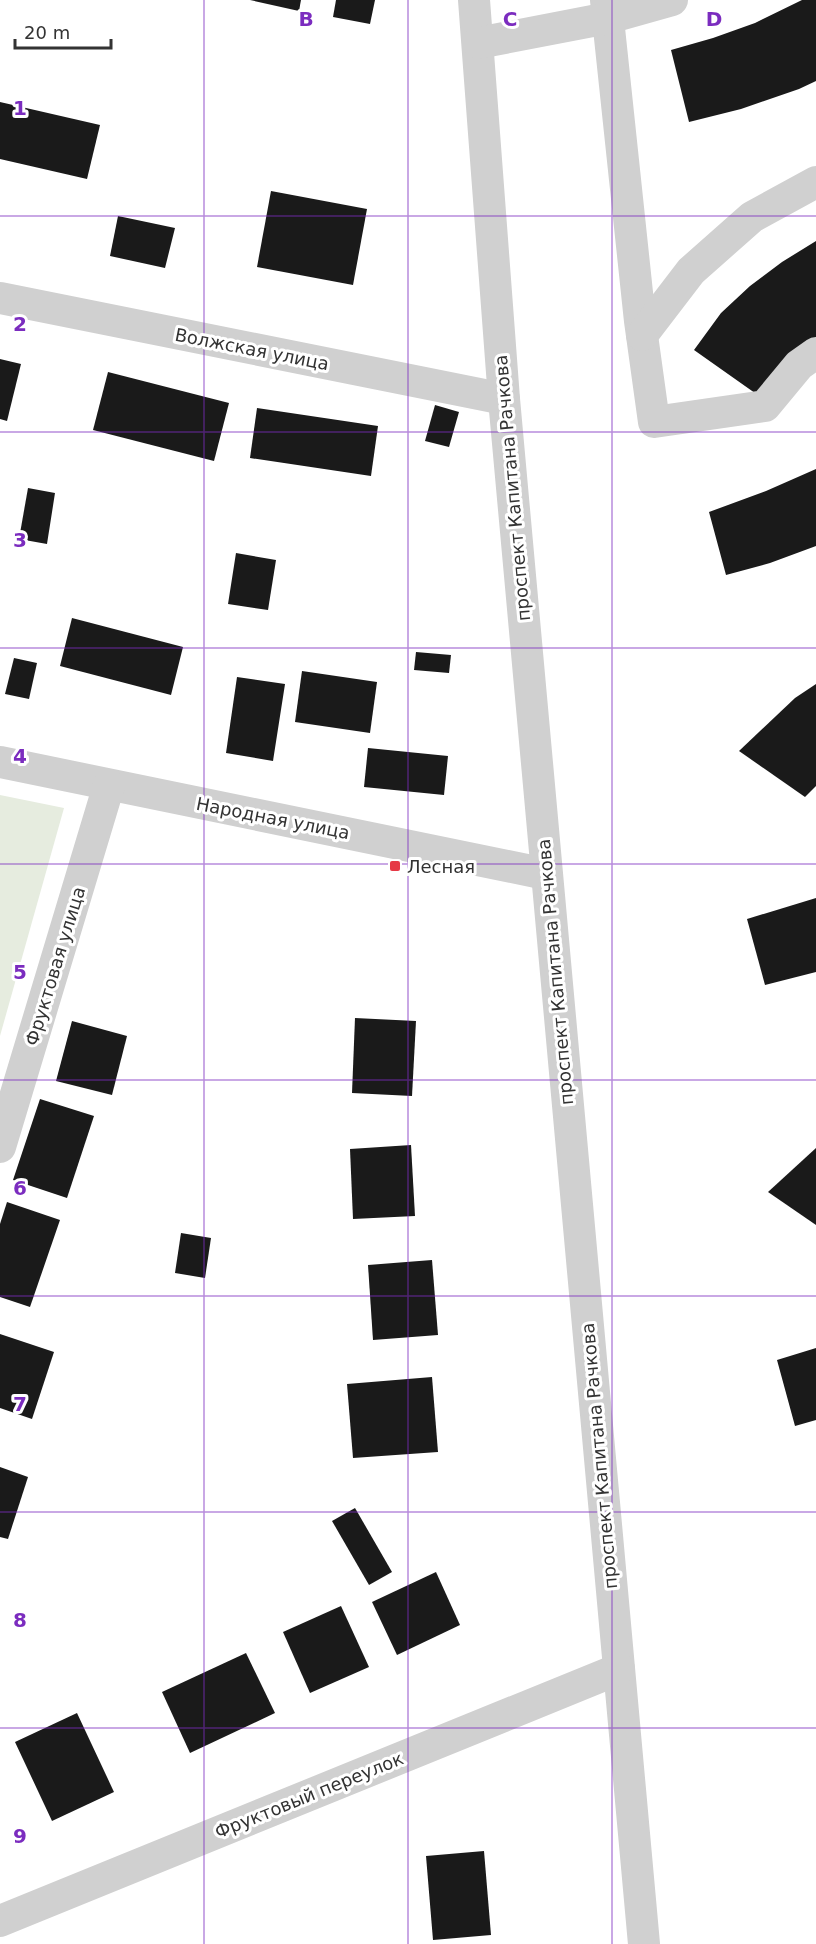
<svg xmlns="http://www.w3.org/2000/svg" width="816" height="1944" font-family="'DejaVu Sans',sans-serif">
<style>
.green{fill:#e6ecdf}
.building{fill:#1a1a1a}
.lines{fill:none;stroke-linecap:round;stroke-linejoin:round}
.minor{stroke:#d0d0d0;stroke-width:32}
.grid{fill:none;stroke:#7b2cbf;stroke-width:1.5;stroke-opacity:0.55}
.poi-dot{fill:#e63946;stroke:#fff;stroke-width:2}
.labels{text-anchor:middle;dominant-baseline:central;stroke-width:6;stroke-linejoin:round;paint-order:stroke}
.street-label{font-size:18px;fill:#333;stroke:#fff}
.poi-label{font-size:18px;fill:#333;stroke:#fff;text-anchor:start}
.grid-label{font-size:20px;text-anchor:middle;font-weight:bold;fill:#7b2cbf;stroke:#fff;stroke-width:6;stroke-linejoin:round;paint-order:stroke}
</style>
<rect width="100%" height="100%" fill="#fff"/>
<polygon class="green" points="0,795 64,808 0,1036"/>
<g class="building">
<polygon points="250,0 301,0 299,11"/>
<polygon points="336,0 375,0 370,24 333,17"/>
<polygon points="802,0 816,0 816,81 799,89 741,109 689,122 671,50 713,38 755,23"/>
<polygon points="0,102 100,125 87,179 0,159"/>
<polygon points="271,191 367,209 353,285 257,267"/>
<polygon points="118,216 175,228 165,268 110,256"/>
<polygon points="816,241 816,337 802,348 762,398 694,350 721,313 750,286 782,262"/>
<polygon points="0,359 21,364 7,421 0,419"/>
<polygon points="108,372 229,403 214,461 93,430"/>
<polygon points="435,405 459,412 449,447 425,441"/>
<polygon points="257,408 378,426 371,476 250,458"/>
<polygon points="816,469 816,546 770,563 726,575 709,512 766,491"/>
<polygon points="28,488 55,493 47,544 19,539"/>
<polygon points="236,553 276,560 268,610 228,604"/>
<polygon points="72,618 183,647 171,695 60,666"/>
<polygon points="416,652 451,655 449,673 414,670"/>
<polygon points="14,658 37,663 29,699 5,694"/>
<polygon points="302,671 377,682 370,733 295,722"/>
<polygon points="237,677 285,684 273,761 226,753"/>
<polygon points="816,684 816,786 805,797 739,751 795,698"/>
<polygon points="368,748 448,756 444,795 364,787"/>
<polygon points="816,898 816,972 765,985 747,919"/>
<polygon points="355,1018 416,1021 412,1096 352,1093"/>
<polygon points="72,1021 127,1036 112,1095 56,1081"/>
<polygon points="40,1099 94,1116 67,1198 13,1180"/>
<polygon points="411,1145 415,1216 353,1219 350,1149"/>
<polygon points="816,1148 816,1225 768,1192"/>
<polygon points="7,1202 60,1220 30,1307 0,1297 0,1224"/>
<polygon points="181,1233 211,1238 205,1278 175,1273"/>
<polygon points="432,1260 438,1335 373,1340 368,1265"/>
<polygon points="0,1334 54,1352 32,1419 0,1408"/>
<polygon points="816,1348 816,1420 795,1426 777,1360"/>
<polygon points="432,1377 438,1452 353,1458 347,1384"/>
<polygon points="0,1467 28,1477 8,1539 0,1537"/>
<polygon points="355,1508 392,1572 369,1585 332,1521"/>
<polygon points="436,1572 460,1625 397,1655 372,1602"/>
<polygon points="341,1606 369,1667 310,1693 283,1632"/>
<polygon points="246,1653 275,1713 190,1753 162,1692"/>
<polygon points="77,1713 114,1792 52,1821 15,1742"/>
<polygon points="484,1851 491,1935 433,1940 426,1856"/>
</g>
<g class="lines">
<g class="minor">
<polyline points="474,0 504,399 644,1944"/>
<polyline points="606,0 640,321 654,422 765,406 799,365 816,353"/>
<polyline points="478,43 608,18 672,0"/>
<polyline points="0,298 504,399"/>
<polyline points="642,335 691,271 752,217 816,182"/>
<polyline points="0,762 546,874"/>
<polyline points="0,1147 109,785"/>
<polyline points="0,1921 619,1669"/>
</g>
</g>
<path class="grid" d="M204 0V1944M408 0V1944M612 0V1944M0 216H816M0 432H816M0 648H816M0 864H816M0 1080H816M0 1296H816M0 1512H816M0 1728H816"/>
<rect class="poi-dot" x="389" y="860" width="12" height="12" rx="3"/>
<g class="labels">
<g class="street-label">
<text transform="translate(252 349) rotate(11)">Волжская улица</text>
<text transform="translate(512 488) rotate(-95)">проспект Капитана Рачкова</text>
<text transform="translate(273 818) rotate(11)">Народная улица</text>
<text transform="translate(55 966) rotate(-73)">Фруктовая улица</text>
<text transform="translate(555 972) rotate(-95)">проспект Капитана Рачкова</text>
<text transform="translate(599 1456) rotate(-95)">проспект Капитана Рачкова</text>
<text transform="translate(309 1795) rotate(-22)">Фруктовый переулок</text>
</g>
<g class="poi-label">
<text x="407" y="866">Лесная</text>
</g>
</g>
<g class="grid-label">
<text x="306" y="26">B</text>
<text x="510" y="26">C</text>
<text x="714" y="26">D</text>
<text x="20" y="115">1</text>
<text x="20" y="331">2</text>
<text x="20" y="547">3</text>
<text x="20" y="763">4</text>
<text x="20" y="979">5</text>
<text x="20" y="1195">6</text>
<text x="20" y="1411">7</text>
<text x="20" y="1627">8</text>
<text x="20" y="1843">9</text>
</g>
<path d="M15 39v9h96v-9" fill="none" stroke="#333333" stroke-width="3"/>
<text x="24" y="39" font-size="18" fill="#333333" stroke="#ffffff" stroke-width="4.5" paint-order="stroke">20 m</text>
</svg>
